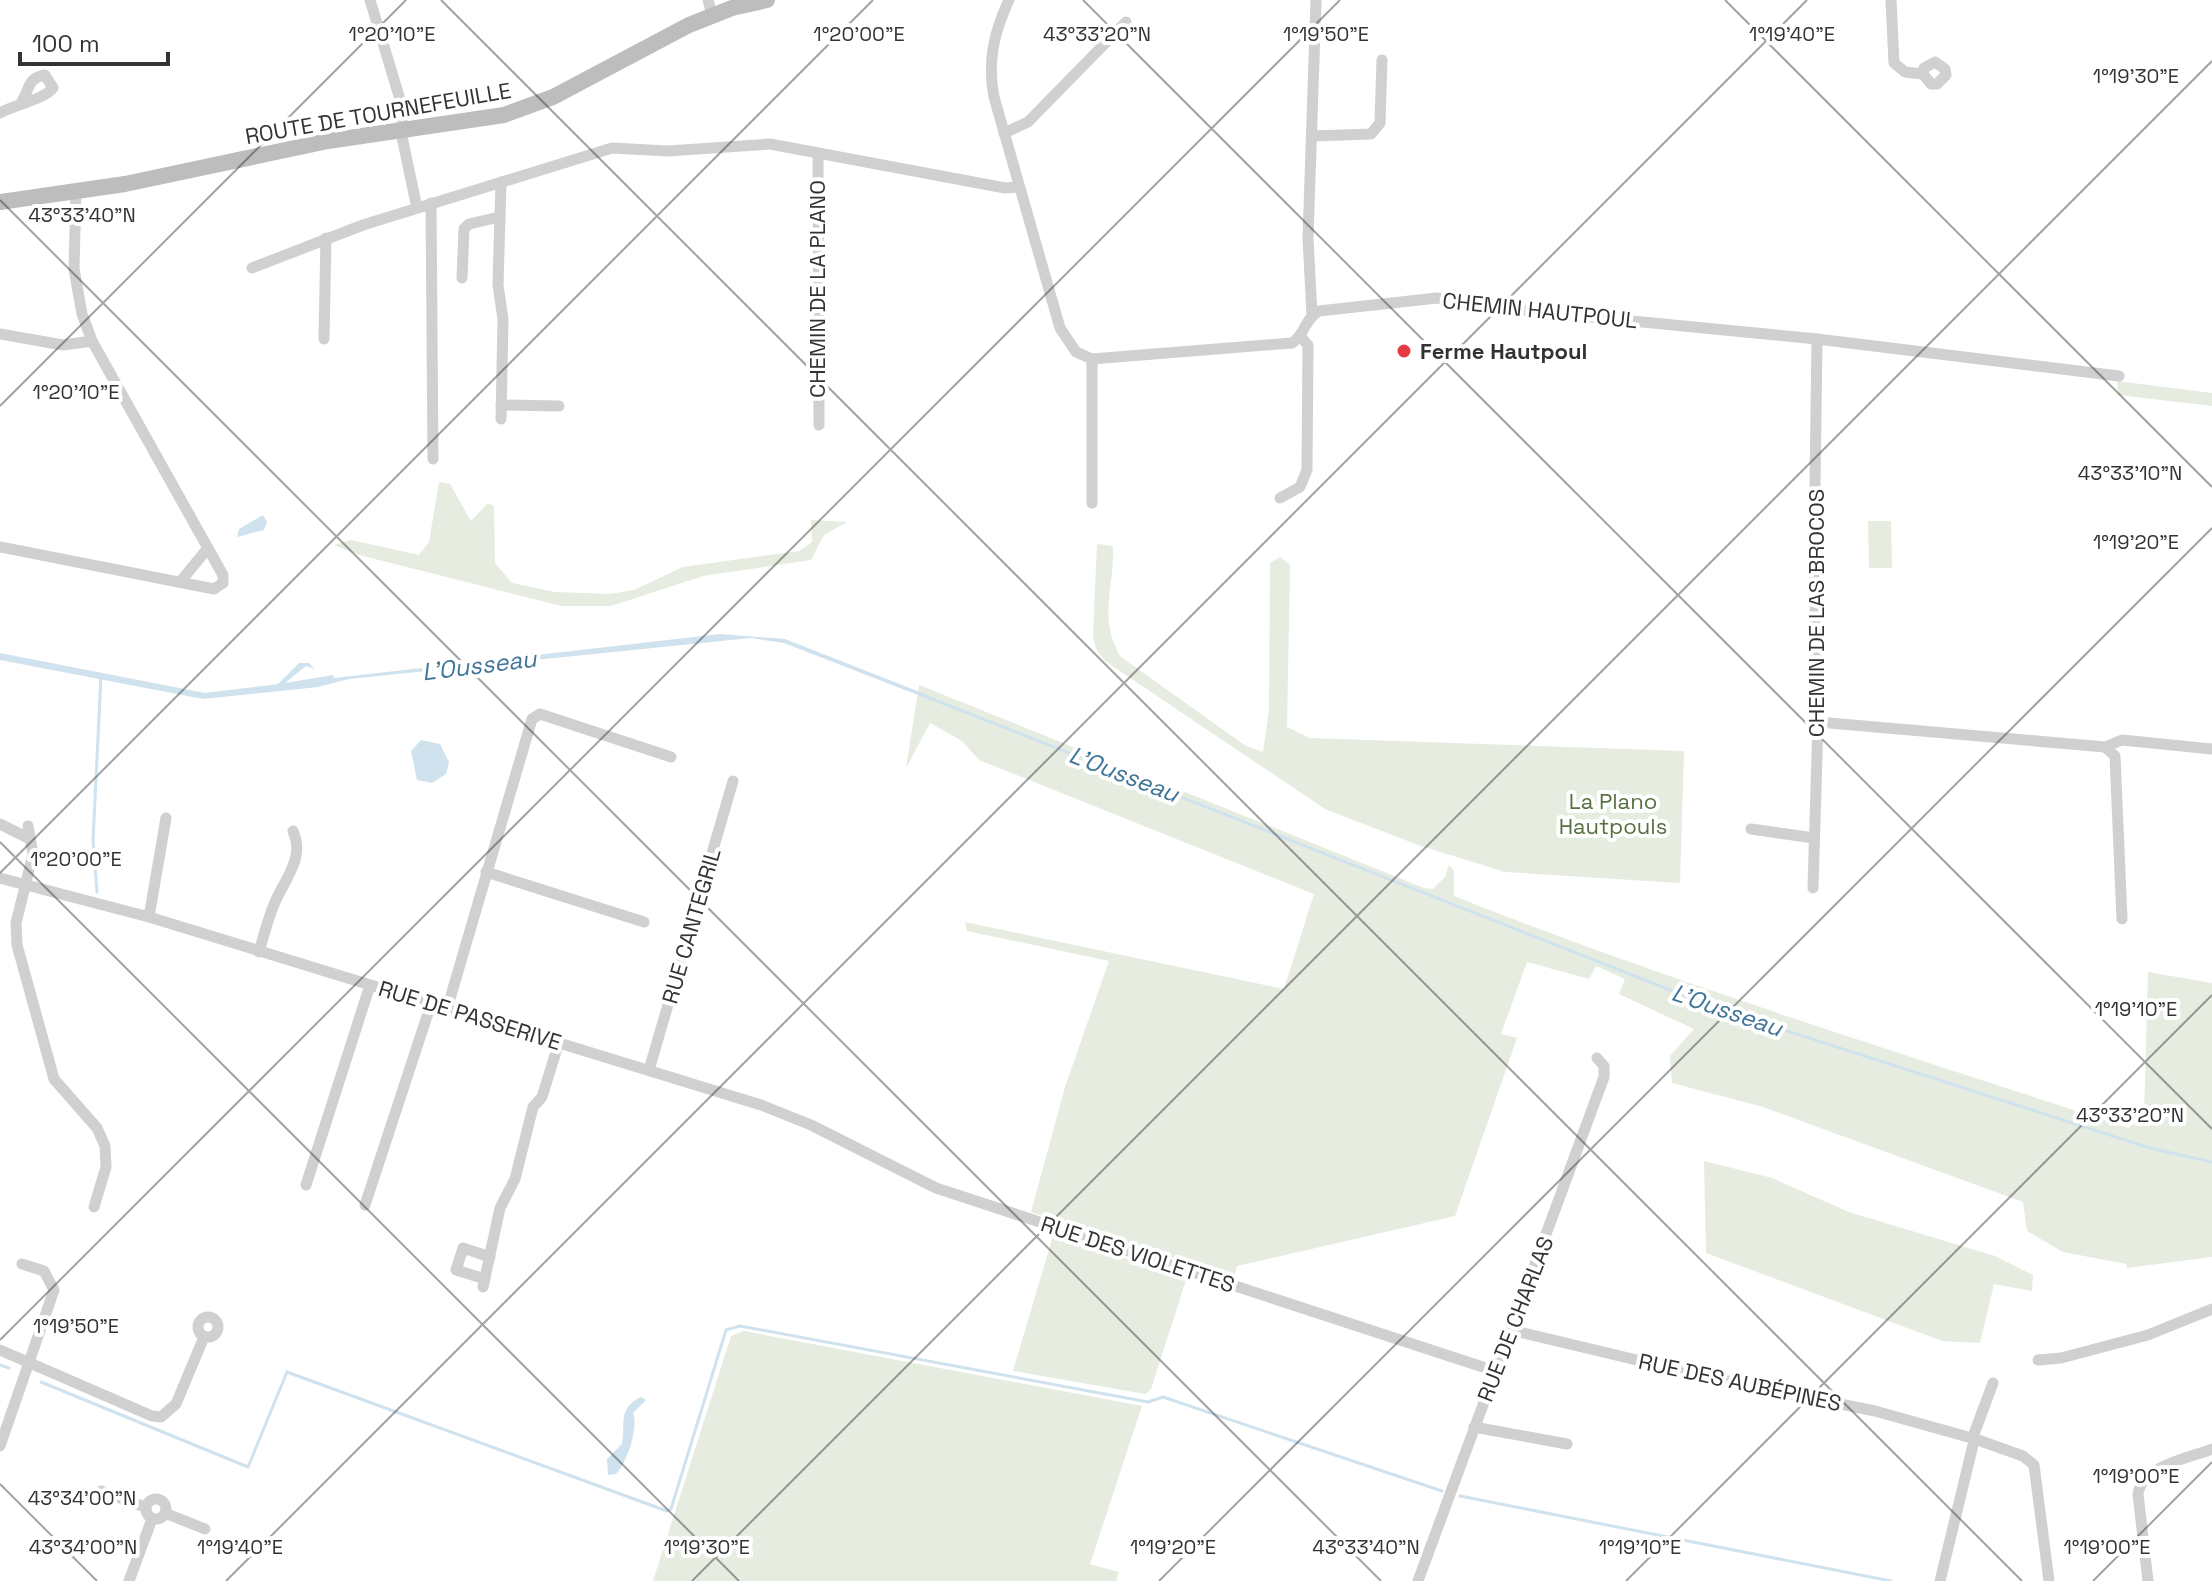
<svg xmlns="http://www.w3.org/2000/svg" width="2212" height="1581" font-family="'Space Grotesk',sans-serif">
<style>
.green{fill:#e6ecdf}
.water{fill:#cfe2ee}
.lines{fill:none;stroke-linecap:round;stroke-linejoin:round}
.stream{stroke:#cfe2ee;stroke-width:3}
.street{stroke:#d0d0d0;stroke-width:11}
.secondary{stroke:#bdbdbd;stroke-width:16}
.ticks{fill:none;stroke:#333;stroke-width:2;stroke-opacity:0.45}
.poi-dot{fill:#e63946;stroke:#fff;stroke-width:3}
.labels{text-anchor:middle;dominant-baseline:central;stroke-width:8;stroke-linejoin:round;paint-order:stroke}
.street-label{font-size:22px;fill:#333;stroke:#fff}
.poi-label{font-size:22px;font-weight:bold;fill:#333;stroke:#fff;text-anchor:start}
.park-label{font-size:22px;fill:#56703f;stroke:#fff}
.water-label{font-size:24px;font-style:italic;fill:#3f7597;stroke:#fff}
.ticks-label{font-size:20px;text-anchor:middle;fill:#333;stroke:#fff;stroke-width:8;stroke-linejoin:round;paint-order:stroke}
</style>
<rect width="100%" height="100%" fill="#fff"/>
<g class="green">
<polygon points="2117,381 2212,393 2212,406 2118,395"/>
<polygon points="439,482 450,484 471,521 488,503 494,506 495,563 512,583 555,592 610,594 634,590 683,567 799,551 812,542 811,520 847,522 824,535 811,560 703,576 611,606 561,606 359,555 334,545 351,540 419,555 429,542"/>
<polygon points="1868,521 1891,521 1892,568 1869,568"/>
<path d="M1097 544 1113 546C1115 587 1097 618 1121 657L1246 746 1263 752 1269 710 1270 563 1280 557 1290 565 1287 727 1310 738 1684 751 1680 883 1505 872 1418 845 1325 809 1105 661 1096 649 1093 637Z"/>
<path d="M919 685 1424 888 1433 889 1445 877 1449 865 1454 870V896C1675 984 1902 1053 2128 1128L2144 1116 2148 972 2212 983V1257L2127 1268 2126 1264 2063 1252 2027 1231 2023 1202 1763 1107 1672 1083 1670 1056 1694 1029 1619 994 1625 979 1596 966 1589 979 1527 962 1501 1034 1517 1038 1455 1216 1237 1266 1234 1278 1031 1212 1065 1087 1109 961 967 931 965 922 1284 989 1314 894 979 760 962 741 930 723 906 768Z"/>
<polygon points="1704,1161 1772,1178 1849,1212 1995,1256 2033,1275 2032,1291 1994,1284 1980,1343 1942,1341 1706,1253"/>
<polygon points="1053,1236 1187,1277 1151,1389 1145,1394 1013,1371"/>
<polygon points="744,1331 1142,1406 1090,1564 1119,1572 1116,1581 653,1581 731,1336"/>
</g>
<g class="water">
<polygon points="263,515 267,522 264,530 237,537 239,529"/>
<polygon points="720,634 785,639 925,694 923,697 784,643 751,638 349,679 318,687 203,699 0,660 0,653 205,693 278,684 299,663 309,663 315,669 306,666 285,683 333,675 334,678"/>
<polygon points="421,740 440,744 449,762 446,774 432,783 417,780 411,751"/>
<path d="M641 1397 646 1400 633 1413C639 1427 627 1463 616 1474L608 1475 607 1459 622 1444C626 1424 617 1408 641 1397Z"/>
</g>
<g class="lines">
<g class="stream">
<polyline points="922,695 1716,1008 2153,1149 2212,1162"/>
<polyline points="97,892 93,840 101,676"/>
<polyline points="0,1365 9,1368"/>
<polyline points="41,1382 248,1467 287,1372 667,1511 671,1509 726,1330 740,1326 1148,1402 1163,1397 1442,1491"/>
<polyline points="1460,1496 1891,1581"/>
</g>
<g class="street">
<polyline points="370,0 402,106 402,137 417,208"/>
<polyline points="708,0 712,15"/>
<path d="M1009 0C994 32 987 62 994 97L1060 328 1076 352 1092 359 1292 343C1305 335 1305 318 1319 311L1437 298 1509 309 1817 339 2119 376"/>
<polyline points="1891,0 1894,63 1905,72 1923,74 1931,84 1937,84 1946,75 1945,69 1935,62 1924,68 1923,74"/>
<path d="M0 113C16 104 43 100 53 88L45 75C27 78 30 89 22 101"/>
<polyline points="1004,133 1028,122 1126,22"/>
<polyline points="1312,136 1371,134 1380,123 1382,60"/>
<polyline points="818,153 819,425"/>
<polyline points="431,203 433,459"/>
<polyline points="252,268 363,225 612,148 668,151 770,144 1005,188 1019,187"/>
<polyline points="462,278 464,229 469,224 499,217"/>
<polyline points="1312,315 1308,238 1316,0"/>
<polyline points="0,334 63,345 92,341"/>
<polyline points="324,339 326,238"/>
<polyline points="501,405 559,406"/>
<polyline points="501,419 503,319 498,285 501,182"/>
<polyline points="1280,498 1300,487 1307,470 1308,345 1301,337"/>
<polyline points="1092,503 1092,359"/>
<polyline points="0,547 214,589 223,583 223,575 92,341 82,314 74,269 76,191"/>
<polyline points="180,582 208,548"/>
<polyline points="1818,722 2105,747 2122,740 2212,749"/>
<polyline points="2105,747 2115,756 2122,919"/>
<polyline points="0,824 30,839"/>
<polyline points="28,826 33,854 16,923 17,945 54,1079 97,1128 105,1146 106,1167 94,1207"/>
<polyline points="1751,829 1814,838"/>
<polyline points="486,872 644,922"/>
<polyline points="0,878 149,917 761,1105 811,1125 936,1188 1495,1371"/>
<polyline points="1813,888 1818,722 1814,561 1817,339"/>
<polyline points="149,917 166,818"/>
<path d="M259 952C264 935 268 918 275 902 285 879 305 858 293 831"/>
<polyline points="447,1009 532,719 540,714 671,757"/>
<polyline points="649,1070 733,781"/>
<polyline points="306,1185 370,985"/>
<polyline points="365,1205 431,1004"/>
<polyline points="485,1279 456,1270 463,1248 490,1257"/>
<polyline points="483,1287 500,1208 515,1179 533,1107 542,1097 559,1042"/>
<circle cx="208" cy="1327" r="10"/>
<polyline points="1511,1330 1708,1377 1875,1411 1968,1437"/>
<polyline points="0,1350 152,1416 161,1417 176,1404 204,1337"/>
<polyline points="2038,1360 2061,1358 2148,1335 2212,1309"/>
<polyline points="1474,1427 1567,1444"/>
<polyline points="1974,1434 1993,1383"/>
<polyline points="1978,1440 2023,1456 2034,1465 2049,1581"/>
<polyline points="0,1446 54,1290 44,1271 22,1264"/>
<polyline points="101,1491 145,1507"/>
<circle cx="156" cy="1509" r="10"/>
<polyline points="165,1513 205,1529"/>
<polyline points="129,1581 152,1519"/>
<polyline points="1418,1581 1604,1077 1604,1066 1597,1058"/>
<polyline points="1940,1581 1973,1445"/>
<path d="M2148 1581 2138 1494C2142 1466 2189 1458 2212 1449"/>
</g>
<polyline class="secondary" points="0,202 125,184 328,141 504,115 553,97 689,25 732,8 767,0"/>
</g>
<path class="ticks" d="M441 0 2022 1581M1083 0 2212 1129M1725 0 2212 487M0 200 1381 1581M0 406 406 0M0 842 739 1581M0 873 873 0M0 1340 1340 0M0 1484 97 1581M226 1581 1807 0M692 1581 2212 61M1159 1581 2212 528M1626 1581 2212 995M2093 1581 2212 1462"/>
<circle class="poi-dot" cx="1404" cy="351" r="8"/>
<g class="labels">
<g class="street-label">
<text transform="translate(378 113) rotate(-10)">ROUTE DE TOURNEFEUILLE</text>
<text transform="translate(817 289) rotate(-90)">CHEMIN DE LA PLANO</text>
<text transform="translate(1540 310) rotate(6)">CHEMIN HAUTPOUL</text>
<text transform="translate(1816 613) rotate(-90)">CHEMIN DE LAS BROCOS</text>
<text transform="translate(691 926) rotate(-74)">RUE CANTEGRIL</text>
<text transform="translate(470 1015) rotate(17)">RUE DE PASSERIVE</text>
<text transform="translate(1138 1254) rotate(18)">RUE DES VIOLETTES</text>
<text transform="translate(1515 1319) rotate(-69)">RUE DE CHARLAS</text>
<text transform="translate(1740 1382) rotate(12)">RUE DES AUBÉPINES</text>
</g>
<g class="poi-label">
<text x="1420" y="351">Ferme Hautpoul</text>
</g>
<g class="park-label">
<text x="1613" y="801">La Plano<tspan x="1613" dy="25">Hautpouls</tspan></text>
</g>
<g class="water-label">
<text transform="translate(479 665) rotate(-7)">L'Ousseau</text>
<text transform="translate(1124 774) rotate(21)">L'Ousseau</text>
<text transform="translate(1727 1010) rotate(19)">L'Ousseau</text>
</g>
</g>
<g class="ticks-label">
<text x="392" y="41">1°20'10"E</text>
<text x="859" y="41">1°20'00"E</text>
<text x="1097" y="41">43°33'20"N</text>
<text x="1326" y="41">1°19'50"E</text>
<text x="1792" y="41">1°19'40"E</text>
<text x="2136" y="83">1°19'30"E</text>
<text x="82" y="222">43°33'40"N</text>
<text x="76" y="399">1°20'10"E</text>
<text x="2130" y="480">43°33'10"N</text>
<text x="2136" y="549">1°19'20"E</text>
<text x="76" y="866">1°20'00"E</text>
<text x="2136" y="1016">1°19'10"E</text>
<text x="2130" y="1122">43°33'20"N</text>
<text x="76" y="1333">1°19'50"E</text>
<text x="2136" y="1483">1°19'00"E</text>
<text x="82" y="1505">43°34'00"N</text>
<text x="240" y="1554">1°19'40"E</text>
<text x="707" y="1554">1°19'30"E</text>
<text x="1173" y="1554">1°19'20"E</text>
<text x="1640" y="1554">1°19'10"E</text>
<text x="2107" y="1554">1°19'00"E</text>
<text x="83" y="1554">43°34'00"N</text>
<text x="1366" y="1554">43°33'40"N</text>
</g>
<path d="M20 52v12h148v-12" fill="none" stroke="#333333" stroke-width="4"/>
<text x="32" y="52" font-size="24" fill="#333333" stroke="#ffffff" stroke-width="6" paint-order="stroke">100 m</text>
</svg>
